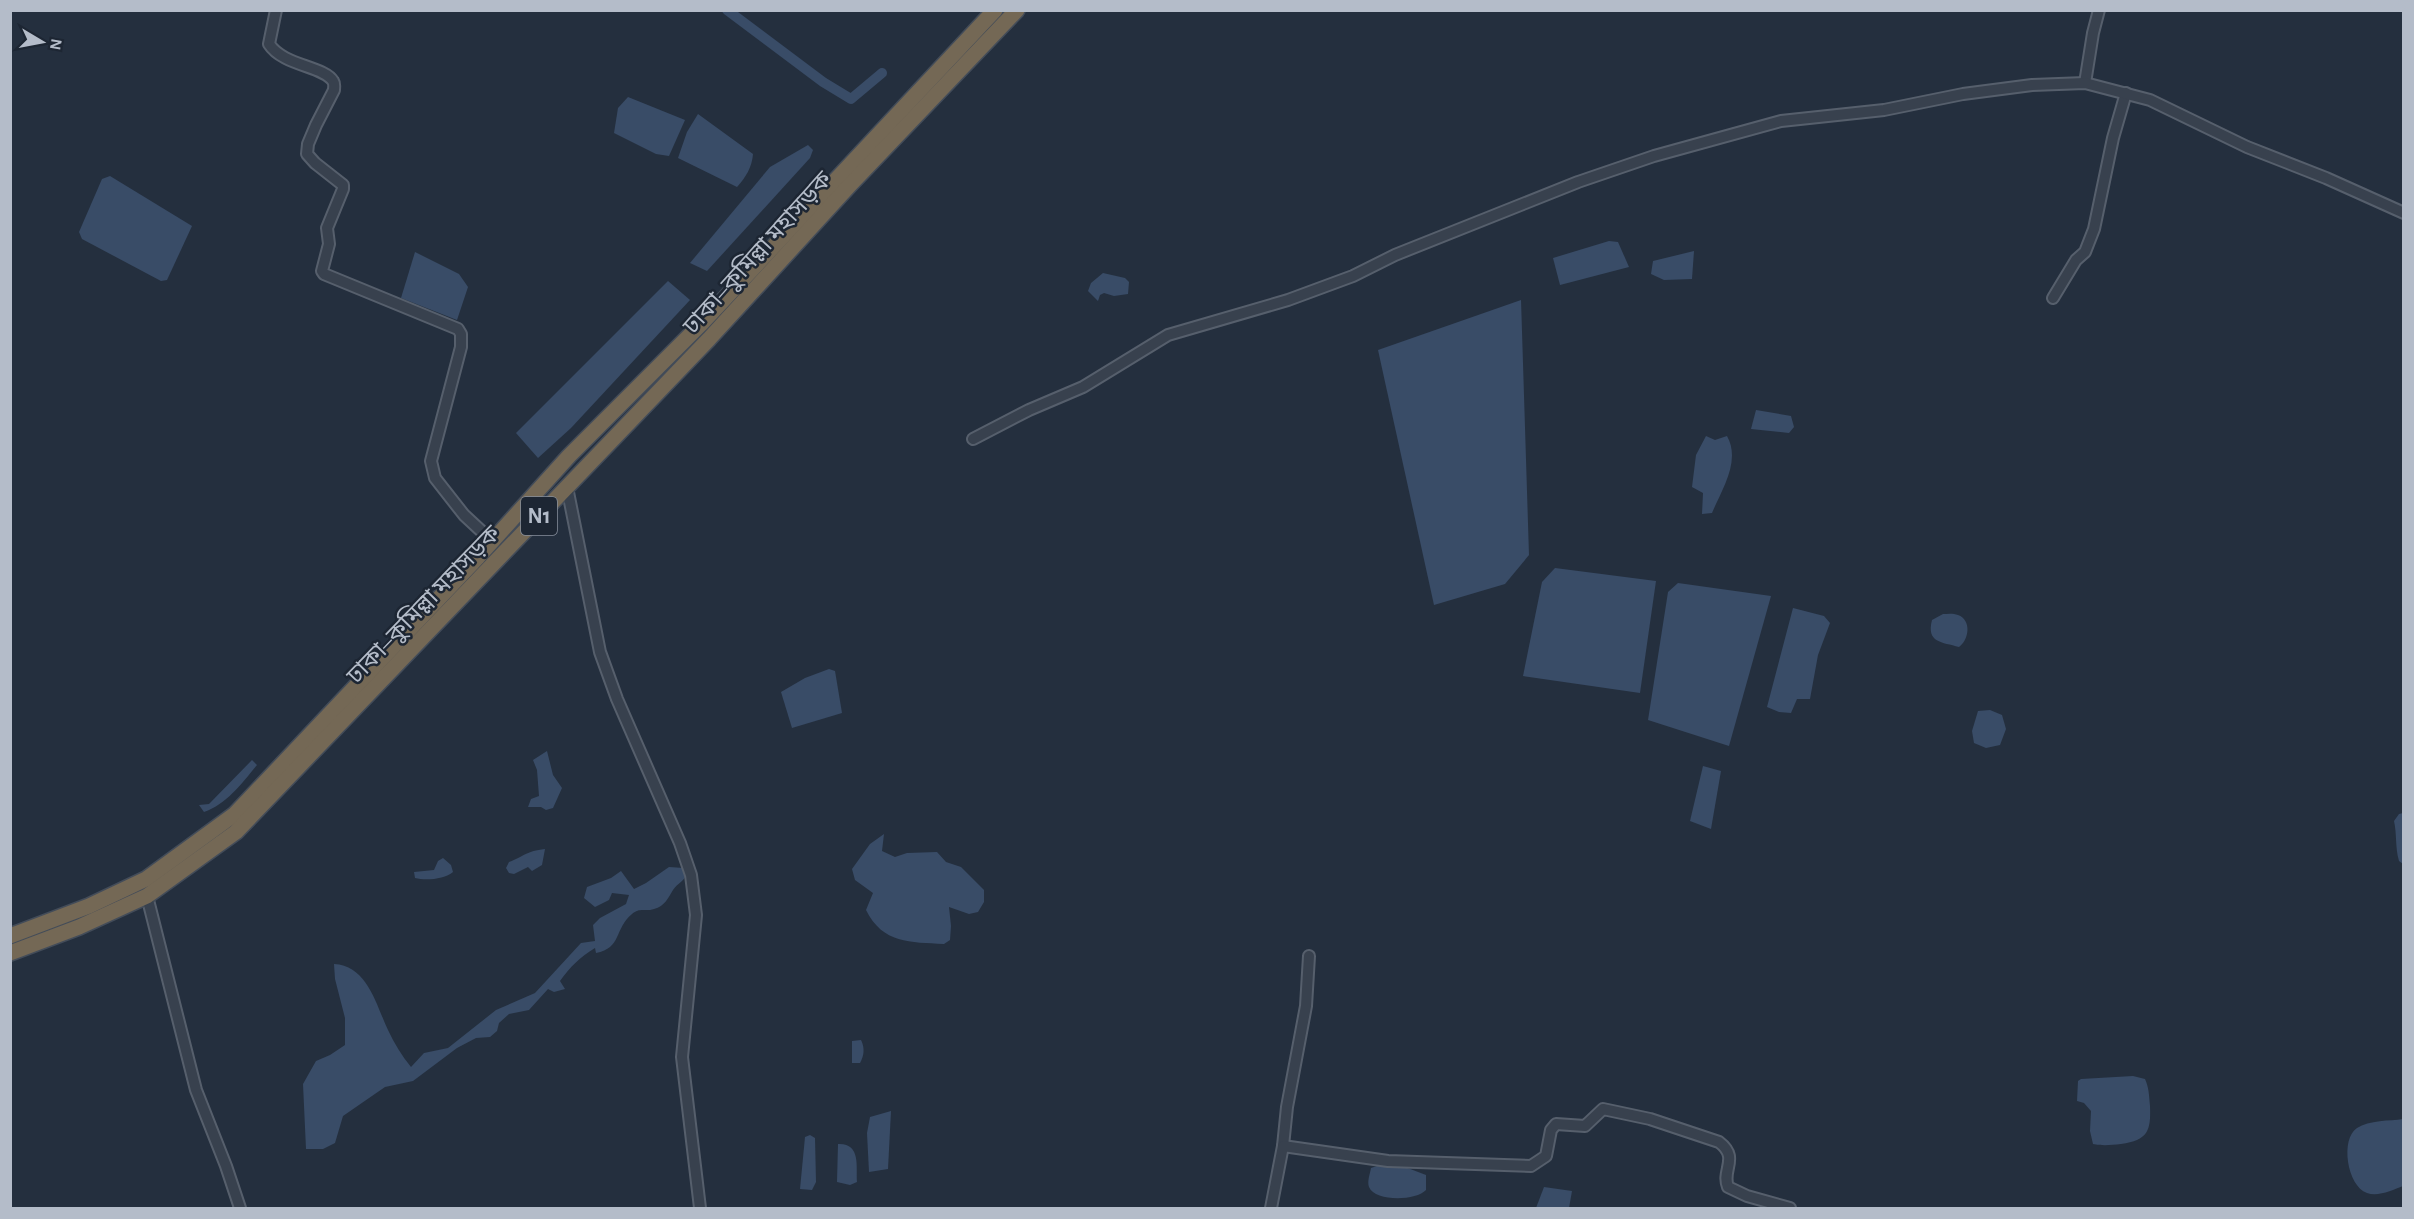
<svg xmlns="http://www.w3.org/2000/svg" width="2414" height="1219" font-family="'Alegreya Sans','Noto Sans Bengali',sans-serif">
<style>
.water{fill:#394c67}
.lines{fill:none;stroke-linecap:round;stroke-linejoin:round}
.canal{stroke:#394c67;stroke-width:10}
.minor-casing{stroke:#565f6c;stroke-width:14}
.highway-casing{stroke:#434c59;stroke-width:18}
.minor{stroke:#38414e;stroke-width:10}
.highway{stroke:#746855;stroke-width:15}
.labels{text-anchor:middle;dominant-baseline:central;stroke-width:5;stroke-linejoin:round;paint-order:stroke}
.shield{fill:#1d2633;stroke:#878f9c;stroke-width:1.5}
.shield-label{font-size:22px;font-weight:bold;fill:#b4bcc9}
.street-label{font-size:24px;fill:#b4bcc9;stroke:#1d2633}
</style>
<rect width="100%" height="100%" fill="#242f3e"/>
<g class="water">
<polygon points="628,97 685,120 669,156 656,154 614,133 618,108"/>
<path d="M698 114 753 154C752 167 746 177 737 187L678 158 687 132Z"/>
<polygon points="808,145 813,150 810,158 707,271 690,263 770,167"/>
<polygon points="110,176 192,226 167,280 161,281 82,239 79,232 102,179"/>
<polygon points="1609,241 1618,242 1629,267 1560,285 1553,258"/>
<polygon points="1694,251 1692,279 1664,280 1651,274 1653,261"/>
<polygon points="415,252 459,274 468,287 457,320 401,298"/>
<polygon points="1103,273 1125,278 1129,282 1128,294 1114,296 1104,293 1100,295 1098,301 1088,291 1091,283"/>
<polygon points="668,281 690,300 571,428 538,458 516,433"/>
<polygon points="1521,300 1529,555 1505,584 1434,605 1378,350"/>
<polygon points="1756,410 1791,416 1794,427 1789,433 1751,429"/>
<path d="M1706 436 1715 440 1727 436C1741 461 1722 489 1712 513L1702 514 1703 493 1692 487 1696 455Z"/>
<polygon points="1555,568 1656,581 1640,693 1523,676 1542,582"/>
<polygon points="1678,583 1771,596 1729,746 1648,720 1668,592"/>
<polygon points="1793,608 1824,616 1830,623 1818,655 1810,699 1797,699 1791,713 1779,712 1767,707"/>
<path d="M1943 614C1947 614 1953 613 1958 615 1972 620 1969 640 1959 647 1942 642 1926 643 1932 620Z"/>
<polygon points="829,669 835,671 842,713 792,728 781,692 805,678"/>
<polygon points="1990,710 2002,715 2006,729 2000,745 1986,748 1974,743 1972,731 1978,711"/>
<polygon points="547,751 553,775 562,788 553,808 546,810 541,807 528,807 531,799 539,796 537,770 533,760"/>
<path d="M252 760 257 765C242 783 227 804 204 812L199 805 209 804Z"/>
<polygon points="1703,766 1721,771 1711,829 1690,821"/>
<path d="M2403 813H2404L2403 864 2399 861C2395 847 2397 834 2394 821L2399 814Z"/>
<path d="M884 834 882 851 895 857 907 853 937 852 946 862 961 867 984 890V902L978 912 969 914 949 907 951 926 950 940 944 944C910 942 883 944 866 910L873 893 855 880 852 869 870 844Z"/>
<path d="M545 849 542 865 532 871 528 867 514 874 509 873 506 868 509 862C525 856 526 851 545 849Z"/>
<path d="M443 858 451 865 453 872C445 879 426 881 415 878L414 872 434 870 438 861Z"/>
<path d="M669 867 684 868C690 880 679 881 673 890 668 898 665 906 654 909 645 912 640 907 632 914 614 929 622 948 596 953L595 948C580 957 570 967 560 981L565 989 554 992 548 989 529 1010 509 1014 499 1023 497 1031 490 1037 476 1038 457 1048 413 1081 385 1087 343 1116 335 1143 323 1149H306L303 1084 316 1061 330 1055 345 1045V1018L335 979 334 964C368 966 376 1005 388 1030 394 1043 402 1056 411 1067L424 1053 448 1048 496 1010 535 993 581 943 595 941 593 925 600 918 626 904 629 895 612 893 609 900 595 907 584 898 587 887 611 878 621 871 634 889 646 883Z"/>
<path d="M861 1040C865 1048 864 1056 860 1063H852V1041Z"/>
<path d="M2133 1076 2145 1079C2149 1088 2149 1095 2150 1106 2151 1131 2148 1140 2121 1144 2111 1145 2103 1146 2093 1144L2090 1131 2091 1111 2084 1103 2077 1101 2078 1081 2081 1079Z"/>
<polygon points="891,1111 888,1169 869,1172 867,1133 870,1117"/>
<path d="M2403 1119V1186C2393 1190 2378 1197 2367 1193 2347 1186 2340 1139 2357 1128 2369 1120 2390 1121 2403 1119Z"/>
<polygon points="810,1135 815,1138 816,1182 812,1190 800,1189 805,1137"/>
<path d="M838 1144C861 1143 856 1166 857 1182L850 1185 837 1182Z"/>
<path d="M1380 1165 1405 1167 1426 1175V1190C1416 1201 1375 1202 1369 1187 1367 1181 1370 1174 1371 1168Z"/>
<polygon points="1544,1187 1572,1191 1569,1208 1536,1208"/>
</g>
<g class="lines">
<polyline class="canal" points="727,10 823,82 851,99 882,73"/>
<defs>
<g id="minor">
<path d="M276 10 269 44C283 66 324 66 333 81 335 84 334 87 334 90L316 125 308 144 307 154 315 163 343 185V189L327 228 329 244 322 271 324 274 458 329 461 334V347L431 461 435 478 464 515 492 541"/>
<polyline points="2085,83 2093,33 2099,10"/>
<polyline points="2053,298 2076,260 2085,252 2094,229 2113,138 2126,93"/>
<polyline points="973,439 1029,410 1083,387 1168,335 1288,300 1353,276 1395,255 1578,182 1654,156 1781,121 1884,110 1963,94 2032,85 2085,83 2150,100 2247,147 2326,178 2404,213"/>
<polyline points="567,487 600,652 617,699 680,843 691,875 696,915 682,1057 700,1208"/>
<polyline points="147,896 196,1090 226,1166 240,1208"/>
<polyline points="1283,1146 1287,1107 1306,1006 1309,956"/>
<path d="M1271 1208 1283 1146 1388 1161 1531 1166 1546 1156 1551 1130 1556 1124 1585 1126 1603 1109 1650 1119 1719 1142C1740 1158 1721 1170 1728 1187L1747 1196 1790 1208"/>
</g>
<g id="highway">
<polyline points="10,936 89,906 146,879 235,814 478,557 569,456 700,325 995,10"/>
<polyline points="10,953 79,927 147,896 236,832 709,339 849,186 1017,10"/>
</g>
</defs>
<use href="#minor" class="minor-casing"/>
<use href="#highway" class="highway-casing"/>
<use href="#minor" class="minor"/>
<use href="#highway" class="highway"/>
</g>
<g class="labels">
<rect class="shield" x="521" y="497" width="36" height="38" rx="4.5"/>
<g class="shield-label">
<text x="539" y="516">N1</text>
</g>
<g class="street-label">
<text transform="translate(758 253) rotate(-48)">ঢাকা–কুমিল্লা মহাসড়ক</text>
<text transform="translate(424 605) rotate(-46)">ঢাকা–কুমিল্লা মহাসড়ক</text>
</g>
</g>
<rect width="2414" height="1219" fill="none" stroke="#b4bcc9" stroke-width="24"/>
<g transform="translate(42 42) rotate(100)" stroke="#1d2633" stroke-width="4.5" paint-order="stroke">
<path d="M0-4.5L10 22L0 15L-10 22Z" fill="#b4bcc9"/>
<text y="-9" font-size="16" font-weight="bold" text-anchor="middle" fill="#b4bcc9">N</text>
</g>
</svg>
